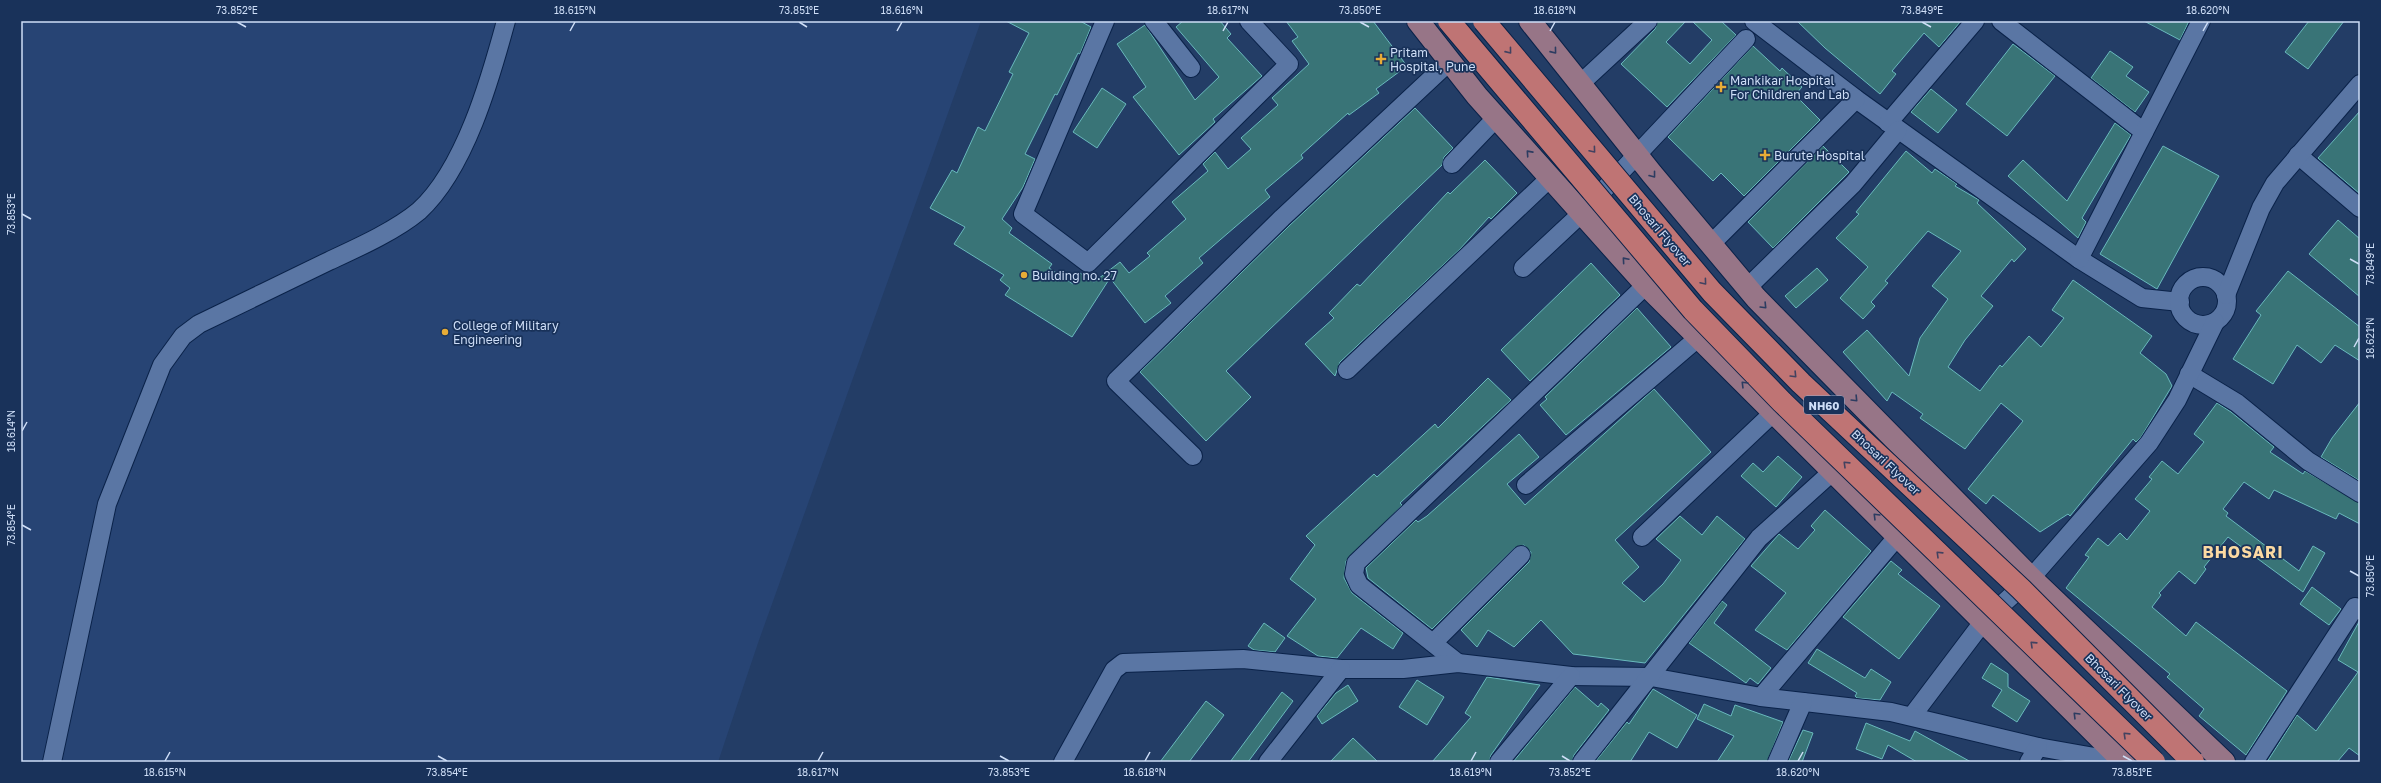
<svg xmlns="http://www.w3.org/2000/svg" width="2381" height="783" font-family="'Golos Text',sans-serif">
<style>
.built{fill:#274474}
.building{fill:#397477;stroke:#69b9bd}
.lines{fill:none;stroke-linecap:round;stroke-linejoin:round}
.minor-casing{stroke:#0a2249;stroke-width:20}
.major-casing{stroke:#0a2249;stroke-width:24}
.minor{stroke:#5a76a4;stroke-width:18}
.major{stroke:#977587;stroke-width:22}
.highway-bridge-casing{stroke:#0a2249;stroke-width:24;stroke-linecap:butt}
.highway-bridge{stroke:#bf7474;stroke-width:22}
.oneway{stroke:#424260}
.oneway2{stroke:#2c3c61}
.ticks{fill:none;stroke:#cedef7;stroke-width:1.5}
.poi-dot{fill:#e7ac37;stroke:#19325a;stroke-width:1.5}
.labels{text-anchor:middle;dominant-baseline:central;stroke-width:3.5;stroke-linejoin:round;paint-order:stroke}
.shield{fill:#19325a;stroke:#98aac8;stroke-width:1}
.shield-label{font-size:11px;font-weight:bold;fill:#cedef7}
.poi-label{font-size:12px;fill:#cedef7;stroke:#19325a;text-anchor:start}
.street-label{font-size:12px;fill:#cedef7;stroke:#19325a}
.district-label{font-size:16px;font-weight:bold;letter-spacing:1px;fill:#fbd9a2;stroke:#19325a}
.neatline{fill:none;stroke:#cedef7;stroke-width:1.5}
.ticks-label{font-size:10px;text-anchor:middle;fill:#cedef7}
</style>
<rect width="100%" height="100%" fill="#233d66"/>
<polygon class="built" points="21,21 981,21 758,643 718,762 21,762"/>
<g class="building">
<polygon points="1006,21 1080,21 1091,27 1080,54 1078,53 1057,95 1055,94 1025,154 1035,159 1023,187 1002,219 1012,228 1009,233 1052,264 1049,268 1073,284 1080,273 1094,282 1120,262 1129,273 1150,256 1147,253 1186,219 1172,202 1208,171 1203,164 1215,152 1228,169 1251,149 1241,138 1278,105 1272,98 1309,64 1292,41 1298,37 1286,21 1373,21 1407,66 1376,89 1379,93 1349,115 1348,113 1301,155 1303,158 1265,190 1270,197 1199,258 1203,263 1165,296 1171,303 1145,323 1110,278 1072,337 1005,295 1010,288 1000,280 1004,275 954,244 965,227 930,208 952,170 957,173 978,127 985,131 1013,74 1009,72 1029,33"/>
<polygon points="1183,21 1220,21 1231,34 1227,38 1262,76 1213,119 1215,122 1179,155 1133,97 1146,87 1117,44 1145,25 1195,100 1219,77 1176,27"/>
<polygon points="1658,21 1686,21 1666,42 1690,64 1712,40 1692,21 1721,21 1736,35 1667,107 1621,64 1655,29"/>
<polygon points="1797,21 1961,21 1939,47 1924,33 1892,71 1896,74 1880,94 1825,48"/>
<polygon points="2144,21 2189,21 2180,40"/>
<polygon points="2309,21 2344,21 2308,69 2285,52"/>
<polygon points="2013,44 2055,76 2007,136 1966,104"/>
<polygon points="1753,46 1780,71 1782,68 1802,87 1795,95 1820,120 1744,196 1721,173 1713,181 1668,137"/>
<polygon points="2110,51 2133,67 2126,76 2149,92 2135,112 2091,78"/>
<polygon points="1102,88 1126,104 1097,148 1073,132"/>
<polygon points="1931,89 1957,110 1938,133 1911,112"/>
<polygon points="1415,108 1453,148 1444,157 1442,165 1226,371 1251,397 1206,441 1140,372 1289,226"/>
<polygon points="2360,111 2360,194 2318,158"/>
<polygon points="2115,123 2131,135 2082,218 2086,222 2078,238 2008,176 2023,160 2067,201"/>
<polygon points="1823,146 1849,172 1773,248 1748,222"/>
<polygon points="2163,146 2219,176 2157,289 2100,254"/>
<polygon points="1906,151 1932,173 1935,169 1957,184 1955,186 1979,200 1977,203 2026,249 2014,262 2012,259 1981,296 1993,306 1965,340 1948,367 1980,391 2000,365 2002,367 2029,336 2041,347 2064,318 2052,310 2073,280 2152,336 2140,353 2166,374 2172,386 2141,437 2136,442 2133,439 2070,516 2068,514 2040,532 1993,495 1986,504 1968,489 2023,421 2001,403 1965,449 1920,418 1923,414 1892,392 1887,401 1843,352 1867,330 1909,376 1920,338 1948,299 1932,286 1961,251 1928,231 1885,281 1888,283 1871,302 1875,306 1863,319 1840,298 1868,267 1836,238 1859,214 1856,212"/>
<polygon points="1485,160 1517,193 1491,219 1489,217 1460,249 1340,362 1335,376 1305,344 1334,318 1329,313 1357,284 1360,286 1448,192 1450,194"/>
<polygon points="2338,220 2360,239 2360,297 2309,254"/>
<polygon points="1591,263 1620,295 1530,381 1501,350"/>
<polygon points="1817,268 1828,280 1796,308 1785,296"/>
<polygon points="2288,271 2360,327 2360,361 2335,345 2321,363 2297,345 2273,384 2233,359 2261,315 2256,311"/>
<polygon points="1637,308 1671,347 1566,435 1540,405 1547,399 1545,397"/>
<polygon points="1488,378 1511,400 1400,503 1402,505 1346,561 1344,578 1352,593 1403,633 1393,649 1361,628 1337,658 1318,656 1287,636 1316,599 1290,579 1315,545 1306,536 1374,474 1377,477 1435,424 1438,428"/>
<polygon points="1654,389 1711,452 1615,540 1639,567 1622,583 1644,602 1663,584 1681,560 1656,539 1680,516 1702,535 1717,516 1745,539 1645,663 1573,654 1541,620 1514,647 1488,630 1477,647 1461,630 1529,562 1531,552 1524,545 1514,548 1432,629 1368,578 1366,568 1416,520 1418,522 1427,516 1519,434 1539,457 1507,484 1525,505"/>
<polygon points="2360,402 2360,481 2321,457 2332,438"/>
<polygon points="2217,403 2231,412 2274,447 2270,452 2303,474 2305,471 2360,503 2360,524 2339,513 2336,519 2274,490 2269,499 2244,482 2223,509 2228,513 2226,516 2299,571 2313,546 2325,553 2303,592 2228,537 2204,567 2206,569 2195,584 2179,571 2159,593 2161,595 2152,607 2186,636 2196,622 2287,691 2246,755 2199,716 2204,709 2167,677 2170,674 2066,588 2089,557 2085,555 2098,538 2108,546 2120,533 2127,540 2150,511 2135,499 2152,479 2149,477 2162,461 2178,474 2204,442 2194,434"/>
<polygon points="1778,456 1802,477 1776,507 1741,476 1753,463 1763,472"/>
<polygon points="1825,510 1871,551 1787,650 1755,630 1786,593 1751,566 1779,534 1798,549 1815,530 1811,526"/>
<polygon points="1891,561 1902,570 1898,574 1940,606 1899,659 1843,617"/>
<polygon points="2312,587 2341,609 2329,625 2300,604"/>
<polygon points="1722,601 1727,605 1714,623 1771,668 1758,684 1750,678 1746,683 1689,643"/>
<polygon points="2360,620 2360,756 2349,748 2337,762 2267,762 2297,715 2316,731 2358,672 2338,660"/>
<polygon points="1264,623 1285,638 1275,652 1254,650 1248,646"/>
<polygon points="1817,649 1865,678 1871,669 1891,682 1880,700 1857,698 1855,696 1857,693 1808,663"/>
<polygon points="1991,663 2008,674 2008,687 2030,701 2017,722 1992,706 2002,690 1982,678"/>
<polygon points="1487,677 1540,685 1491,755 1489,762 1432,762 1471,717 1465,713"/>
<polygon points="1417,680 1444,697 1427,725 1399,707"/>
<polygon points="1348,685 1358,701 1322,724 1317,716 1336,693"/>
<polygon points="1575,687 1598,707 1601,703 1609,710 1574,755 1572,762 1513,762"/>
<polygon points="1653,689 1697,715 1677,748 1649,732 1630,762 1595,762 1627,722 1629,724"/>
<polygon points="1282,692 1293,701 1248,762 1230,762"/>
<polygon points="1206,701 1224,715 1189,762 1160,762"/>
<polygon points="1704,704 1731,716 1735,705 1783,722 1767,762 1717,762 1734,736 1697,719"/>
<polygon points="1866,723 1910,741 1915,731 1971,762 1917,762 1888,745 1882,759 1856,749"/>
<polygon points="1803,730 1813,733 1802,762 1788,762"/>
<polygon points="1353,738 1378,762 1330,762"/>
</g>
<g class="lines">
<defs>
<g id="minor">
<polyline points="1105,21 1023,214 1088,263 1289,64 1249,21"/>
<polyline points="1154,21 1191,68"/>
<polyline points="1754,21 1856,99 2079,259 2142,298 2180,302"/>
<polyline points="2001,21 2144,132"/>
<polyline points="1580,84 1648,21"/>
<polyline points="1888,123 1975,21"/>
<polyline points="2298,155 2360,208"/>
<polyline points="1452,164 1497,117"/>
<polyline points="1711,244 1856,99"/>
<polyline points="2079,259 2201,21"/>
<polyline points="1523,268 1583,212 1746,39"/>
<circle cx="2203" cy="301" r="24"/>
<polyline points="1747,288 1853,184 1898,130"/>
<polyline points="2226,295 2261,208 2275,183 2360,84"/>
<polyline points="1347,370 1551,177"/>
<polyline points="2189,374 2237,403 2308,461 2360,493"/>
<polyline points="1193,456 1116,381 1282,218 1450,61"/>
<polyline points="1526,485 1698,338"/>
<polyline points="1642,537 1773,413"/>
<polyline points="1433,643 1521,555"/>
<polyline points="1458,663 1359,585 1354,574 1356,563 1646,285"/>
<polyline points="1761,697 1897,537"/>
<polyline points="1912,716 1983,622 2031,578 2149,443 2177,400 2215,322"/>
<path d="M52 762 107 504 162 365 183 336 199 324C242 303 286 282 329 261 357 248 395 231 419 211 465 169 490 80 506 21"/>
<polyline points="1063,762 1114,670 1123,663 1243,659 1341,669 1403,669 1458,663 1571,676 1651,677 1761,697 1891,712 2038,747 2123,762"/>
<polyline points="1268,762 1341,669"/>
<polyline points="1499,762 1571,676"/>
<polyline points="1582,762 1759,538 1832,472"/>
<polyline points="1777,762 1803,702"/>
<polyline points="2029,762 2038,747"/>
<polyline points="2254,762 2355,607 2360,610"/>
</g>
<g id="major">
<polyline points="1418,21 1477,96 1646,285 2124,762"/>
<polyline points="1530,21 1652,174 1756,298 2031,578 2224,762"/>
</g>
</defs>
<use href="#minor" class="minor-casing"/>
<use href="#major" class="major-casing"/>
<use href="#minor" class="minor"/>
<use href="#major" class="major"/>
<defs>
<g id="highway-bridge">
<polyline points="1449,21 1693,310 1782,402 2154,762"/>
<polyline points="1484,21 1712,292 1801,383 2021,589 2193,762"/>
</g>
</defs>
<use href="#highway-bridge" class="highway-bridge-casing"/>
<use href="#highway-bridge" class="highway-bridge"/>
</g>
<defs><path id="oneway-chevron" d="M-2-3.5L2.5 0L-2 3.5" fill="none" stroke-width="1.6" stroke-linecap="round" stroke-linejoin="round"/></defs>
<g class="oneway">
<use href="#oneway-chevron" transform="translate(1509 51) rotate(51)"/>
<use href="#oneway-chevron" transform="translate(1593 150) rotate(50)"/>
<use href="#oneway-chevron" transform="translate(1704 282) rotate(50)"/>
<use href="#oneway-chevron" transform="translate(1794 375) rotate(46)"/>
<use href="#oneway-chevron" transform="translate(1846 464) rotate(-136)"/>
<use href="#oneway-chevron" transform="translate(1939 554) rotate(-136)"/>
<use href="#oneway-chevron" transform="translate(2033 644) rotate(-136)"/>
<use href="#oneway-chevron" transform="translate(2126 735) rotate(-136)"/>
</g>
<g class="oneway2">
<use href="#oneway-chevron" transform="translate(1554 51) rotate(51)"/>
<use href="#oneway-chevron" transform="translate(1529 153) rotate(-132)"/>
<use href="#oneway-chevron" transform="translate(1653 175) rotate(52)"/>
<use href="#oneway-chevron" transform="translate(1625 260) rotate(-131)"/>
<use href="#oneway-chevron" transform="translate(1764 306) rotate(46)"/>
<use href="#oneway-chevron" transform="translate(1744 384) rotate(-135)"/>
<use href="#oneway-chevron" transform="translate(1855 399) rotate(46)"/>
<use href="#oneway-chevron" transform="translate(1876 516) rotate(-135)"/>
<use href="#oneway-chevron" transform="translate(2076 715) rotate(-135)"/>
</g>
<path class="ticks" d="M237 22 246 27M799 22 807 27M1360 22 1369 27M1922 22 1931 27M570 31 575 22M897 31 902 22M1223 31 1228 22M1550 31 1555 22M2203 31 2208 22M22 214 31 219M2350 259 2359 264M2354 347 2359 338M22 431 27 422M22 525 31 530M2350 571 2359 576M438 756 447 761M1000 756 1009 761M1562 756 1570 761M2123 756 2132 761M165 761 170 752M818 761 823 752M1145 761 1150 752M1471 761 1476 752M1798 761 1803 752"/>
<g class="poi-dot">
<path d="M1379 53h4v4h4v4h-4v4h-4v-4h-4v-4h4z"/>
<path d="M1719 81h4v4h4v4h-4v4h-4v-4h-4v-4h4z"/>
<path d="M1763 149h4v4h4v4h-4v4h-4v-4h-4v-4h4z"/>
<circle cx="1024" cy="275" r="4"/>
<circle cx="445" cy="332" r="4"/>
</g>
<g class="labels">
<rect class="shield" x="1804" y="396" width="40" height="18" rx="3"/>
<g class="shield-label">
<text x="1824" y="405">NH60</text>
</g>
<g class="poi-label">
<text x="1390" y="52">Pritam<tspan x="1390" dy="14">Hospital, Pune</tspan></text>
<text x="1730" y="80">Mankikar Hospital<tspan x="1730" dy="14">For Children and Lab</tspan></text>
<text x="1774" y="155">Burute Hospital</text>
<text x="1032" y="275">Building no. 27</text>
<text x="453" y="325">College of Military<tspan x="453" dy="14">Engineering</tspan></text>
</g>
<g class="street-label">
<text transform="translate(1660 230) rotate(50)">Bhosari Flyover</text>
<text transform="translate(1886 462) rotate(43)">Bhosari Flyover</text>
<text transform="translate(2119 687) rotate(45)">Bhosari Flyover</text>
</g>
<g class="district-label">
<text x="2243" y="552">BHOSARI</text>
</g>
</g>
<rect width="2381" height="783" fill="none" stroke="#19325a" stroke-width="44"/>
<rect x="22" y="22" width="2337" height="739" class="neatline"/>
<g class="ticks-label">
<text x="237" y="14">73.852°E</text>
<text x="575" y="14">18.615°N</text>
<text x="799" y="14">73.851°E</text>
<text x="902" y="14">18.616°N</text>
<text x="1228" y="14">18.617°N</text>
<text x="1360" y="14">73.850°E</text>
<text x="1555" y="14">18.618°N</text>
<text x="1922" y="14">73.849°E</text>
<text x="2208" y="14">18.620°N</text>
<text transform="translate(11 214) rotate(-90)" y="4">73.853°E</text>
<text transform="translate(2370 264) rotate(-90)" y="4">73.849°E</text>
<text transform="translate(2370 338) rotate(-90)" y="4">18.621°N</text>
<text transform="translate(11 431) rotate(-90)" y="4">18.614°N</text>
<text transform="translate(11 525) rotate(-90)" y="4">73.854°E</text>
<text transform="translate(2370 576) rotate(-90)" y="4">73.850°E</text>
<text x="165" y="776">18.615°N</text>
<text x="447" y="776">73.854°E</text>
<text x="818" y="776">18.617°N</text>
<text x="1009" y="776">73.853°E</text>
<text x="1145" y="776">18.618°N</text>
<text x="1471" y="776">18.619°N</text>
<text x="1570" y="776">73.852°E</text>
<text x="1798" y="776">18.620°N</text>
<text x="2132" y="776">73.851°E</text>
</g>
</svg>
